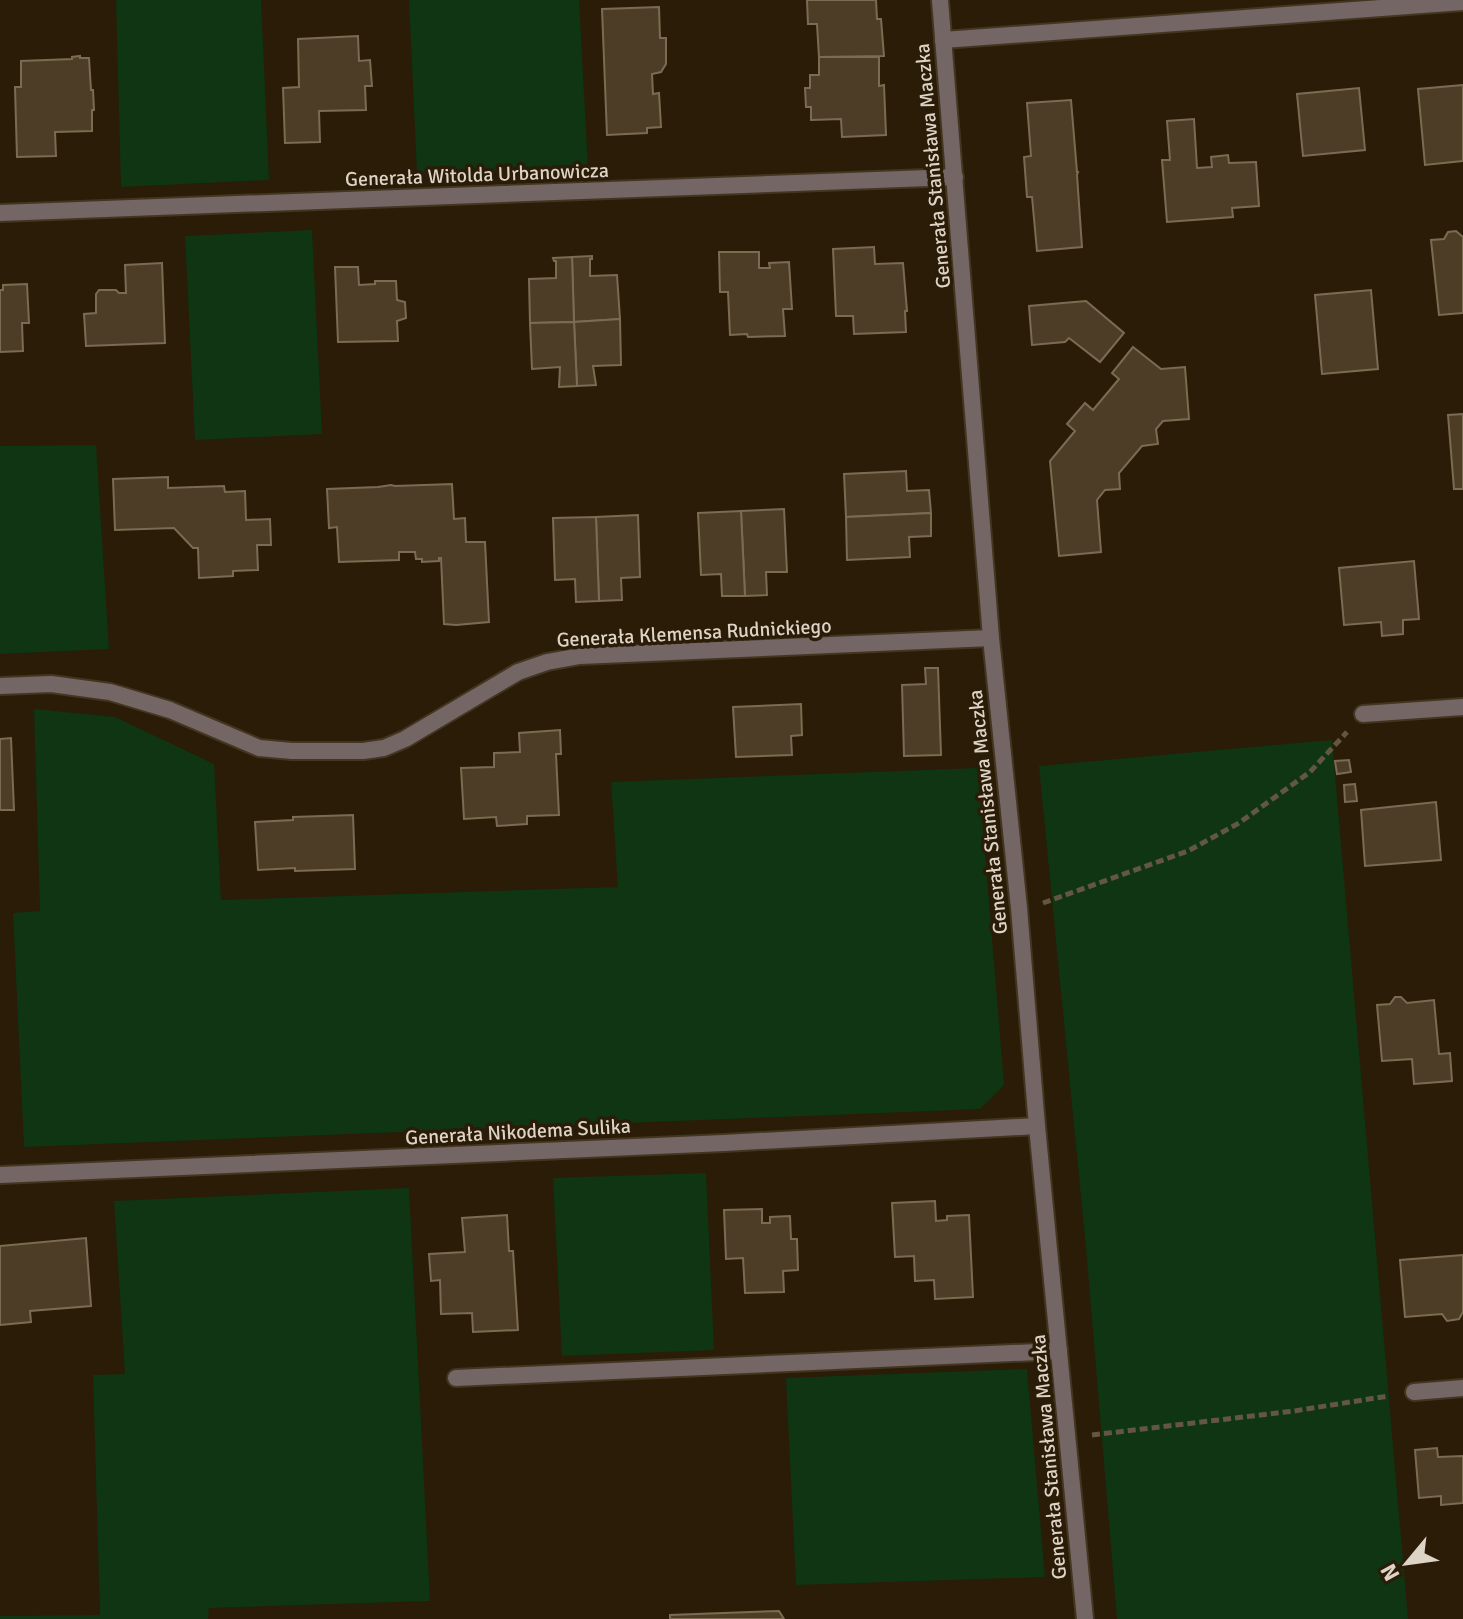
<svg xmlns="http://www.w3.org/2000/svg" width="1463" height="1619" font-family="Signika,sans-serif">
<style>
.green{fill:#0f3513}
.building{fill:#4d3d27;stroke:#7c6b53;stroke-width:2}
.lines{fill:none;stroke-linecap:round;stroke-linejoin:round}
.lane-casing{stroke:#433621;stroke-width:20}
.street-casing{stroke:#433621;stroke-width:20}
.path{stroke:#635643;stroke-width:5;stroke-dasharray:8 4;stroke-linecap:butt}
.lane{stroke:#746665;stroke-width:16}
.street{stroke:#746665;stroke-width:16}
.labels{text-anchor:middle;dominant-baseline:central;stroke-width:7;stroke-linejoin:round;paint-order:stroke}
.street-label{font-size:20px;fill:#ddd3c6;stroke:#2a1c06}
</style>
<rect width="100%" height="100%" fill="#2a1c06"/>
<g class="green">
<polygon points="116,0 261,0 269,180 121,187"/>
<polygon points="409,0 579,0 588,168 417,173"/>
<polygon points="312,230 322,434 195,440 185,236"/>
<polygon points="96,445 109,649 0,654 0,446"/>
<polygon points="34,709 115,717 214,764 221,900 618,887 611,782 978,768 1004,1085 980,1109 24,1147 13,913 40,911"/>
<polygon points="1332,740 1408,1619 1117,1619 1086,1248 1039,766"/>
<polygon points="706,1173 714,1350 562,1356 553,1178"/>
<polygon points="409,1188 430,1601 209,1608 208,1619 0,1619 0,1616 100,1615 93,1375 125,1374 114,1201"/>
<polygon points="1027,1369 1045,1577 796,1585 786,1378"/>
</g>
<g class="building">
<polygon points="807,0 876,0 877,19 881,19 884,56 819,57 817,24 808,24"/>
<polygon points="659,7 660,38 666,38 666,64 661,72 652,74 653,94 659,93 661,127 647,128 647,133 607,135 602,9"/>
<polygon points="358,36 359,61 370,60 372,86 365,86 366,110 319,111 320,142 285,143 283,88 299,87 298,39"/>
<polygon points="80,56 80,58 89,58 91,90 93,90 94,110 92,110 92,131 55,132 56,156 17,157 15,87 21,87 21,61 72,59 72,57"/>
<polygon points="819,57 879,57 879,86 884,85 886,135 842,137 841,119 811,120 811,107 806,107 805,88 810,88 810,75 819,75"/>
<polygon points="1463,85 1463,161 1425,165 1418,89"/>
<polygon points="1359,88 1365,150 1303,156 1297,94"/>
<polygon points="1071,100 1077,172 1078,172 1077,175 1082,247 1037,251 1032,197 1027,197 1024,157 1031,156 1027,103"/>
<polygon points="1194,119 1197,168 1212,167 1211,157 1228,155 1229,163 1256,162 1259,206 1232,208 1233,217 1167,222 1162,160 1170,160 1167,121"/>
<polygon points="1456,231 1463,237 1463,313 1439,315 1431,240 1444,239 1448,232"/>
<polygon points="874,247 875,264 903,263 907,311 905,311 906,332 854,334 853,316 836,316 833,249"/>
<polygon points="719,252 759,252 759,268 770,268 769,263 789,262 792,309 783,309 785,336 748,337 747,334 730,335 728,292 720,292"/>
<polygon points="592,256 592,259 590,259 590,276 617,275 620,319 574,322 572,257"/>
<polygon points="572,257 574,322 530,323 529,279 556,278 556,261 554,261 553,258"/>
<polygon points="162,263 165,343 86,346 84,314 96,313 96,294 99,290 116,290 119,293 126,293 125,265"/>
<polygon points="335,267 358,267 359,285 375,284 375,281 396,281 397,300 405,302 406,318 397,321 398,341 338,342"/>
<polygon points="27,284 29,323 22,323 23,351 0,352 0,290 3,290 3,285"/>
<polygon points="1371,290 1378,369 1322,374 1315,295"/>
<polygon points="1086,301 1124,333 1100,362 1069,338 1065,342 1032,345 1029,306"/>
<polygon points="620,319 621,365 593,366 596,385 577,386 574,322"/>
<polygon points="574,322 577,386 559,387 560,367 532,369 530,323"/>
<polygon points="1133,347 1161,369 1185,367 1189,419 1163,421 1156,429 1158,444 1142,446 1119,473 1120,489 1105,490 1097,500 1101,552 1059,556 1050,461 1075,431 1067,424 1085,403 1093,410 1119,379 1112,373"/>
<polygon points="1463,414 1463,489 1454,489 1448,415"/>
<polygon points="906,471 907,491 929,490 931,513 846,517 844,474"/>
<polygon points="168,477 168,488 224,486 225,492 245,491 246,520 270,519 271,545 257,545 258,570 233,571 233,576 199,578 198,548 193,548 174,528 115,530 113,479"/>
<polygon points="452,484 454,519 465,518 466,542 485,542 489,622 456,625 444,624 441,558 439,558 439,561 422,562 422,559 416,559 415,552 399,552 399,560 339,562 337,527 329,528 327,489 378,487 391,485 395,486"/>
<polygon points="784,509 787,572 766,572 767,595 745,596 741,511"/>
<polygon points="741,511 745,596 722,596 721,574 701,575 698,513"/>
<polygon points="931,513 931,536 909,537 910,557 847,560 846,517"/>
<polygon points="638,515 640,577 621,578 622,600 599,601 596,517"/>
<polygon points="596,517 599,601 576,602 575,579 555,580 553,518"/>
<polygon points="1414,561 1419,619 1403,620 1403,634 1382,636 1381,622 1344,625 1339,568"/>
<polygon points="925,668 938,668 941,755 904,756 902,685 926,684"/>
<polygon points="801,704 802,735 791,736 792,755 736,757 733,707"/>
<polygon points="560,730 561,754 556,754 559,815 527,816 527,824 497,826 496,817 464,819 461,768 494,767 494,753 520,752 519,733"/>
<polygon points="11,738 14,810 0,810 0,739"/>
<polygon points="1349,760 1351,772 1337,774 1335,761"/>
<polygon points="1355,784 1357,801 1345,802 1344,785"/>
<polygon points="1436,802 1441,860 1365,866 1361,810"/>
<polygon points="353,815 355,869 295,871 295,868 258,870 255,822 293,820 293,817"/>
<polygon points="1395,997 1401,997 1407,1003 1434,1000 1439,1054 1450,1053 1452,1081 1414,1084 1412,1059 1382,1061 1377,1005 1390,1004"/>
<polygon points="935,1201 936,1221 947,1220 947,1216 969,1215 973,1297 935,1299 934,1280 915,1281 914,1256 895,1257 892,1203"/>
<polygon points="762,1209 762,1223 770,1223 770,1217 790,1216 791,1239 797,1239 798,1270 783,1271 784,1292 745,1293 743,1258 726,1259 724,1210"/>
<polygon points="507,1215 509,1251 513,1251 518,1330 473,1332 472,1313 441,1314 440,1280 431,1281 429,1254 465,1252 462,1218"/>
<polygon points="86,1238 91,1306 30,1311 31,1322 0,1325 0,1246"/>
<polygon points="1463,1255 1463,1312 1459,1319 1447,1321 1442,1314 1405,1317 1400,1260"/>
<polygon points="1437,1448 1438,1457 1463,1456 1463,1503 1441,1505 1441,1496 1419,1498 1415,1450"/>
<polygon points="779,1611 784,1619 670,1619 670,1615"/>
</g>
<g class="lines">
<defs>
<polyline id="lane" points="456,1378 1059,1351"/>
<g id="street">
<polyline points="940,0 991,638 1019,908 1037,1126 1085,1619"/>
<polyline points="943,40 1463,2"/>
<polyline points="0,213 955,177"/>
<polyline points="0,686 51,684 110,692 170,710 259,748 292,751 363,751 384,748 405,739 518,672 547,662 580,656 991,638"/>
<polyline points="1363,714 1463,707"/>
<polyline points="0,1175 724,1143 1037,1126"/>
<polyline points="1414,1392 1463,1388"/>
</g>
</defs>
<use href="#lane" class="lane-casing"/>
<use href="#street" class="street-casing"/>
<g class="path">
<polyline points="1043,903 1188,851 1239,823 1310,772 1347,732"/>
<polyline points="1092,1435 1294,1411 1388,1396"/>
</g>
<use href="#lane" class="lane"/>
<use href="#street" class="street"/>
</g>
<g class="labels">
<g class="street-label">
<text transform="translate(933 166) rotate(-95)">Generała Stanisława Maczka</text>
<text transform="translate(477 175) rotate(-2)">Generała Witolda Urbanowicza</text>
<text transform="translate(694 633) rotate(-3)">Generała Klemensa Rudnickiego</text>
<text transform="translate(988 812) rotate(-96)">Generała Stanisława Maczka</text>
<text transform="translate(518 1132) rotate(-3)">Generała Nikodema Sulika</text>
<text transform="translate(1049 1457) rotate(-95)">Generała Stanisława Maczka</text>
</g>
</g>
<g transform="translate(1407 1563) rotate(241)" stroke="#2a1c06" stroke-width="6" paint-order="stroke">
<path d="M0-6L14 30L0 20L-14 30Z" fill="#ddd3c6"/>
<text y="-12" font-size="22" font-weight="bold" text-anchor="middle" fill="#ddd3c6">N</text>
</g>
</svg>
